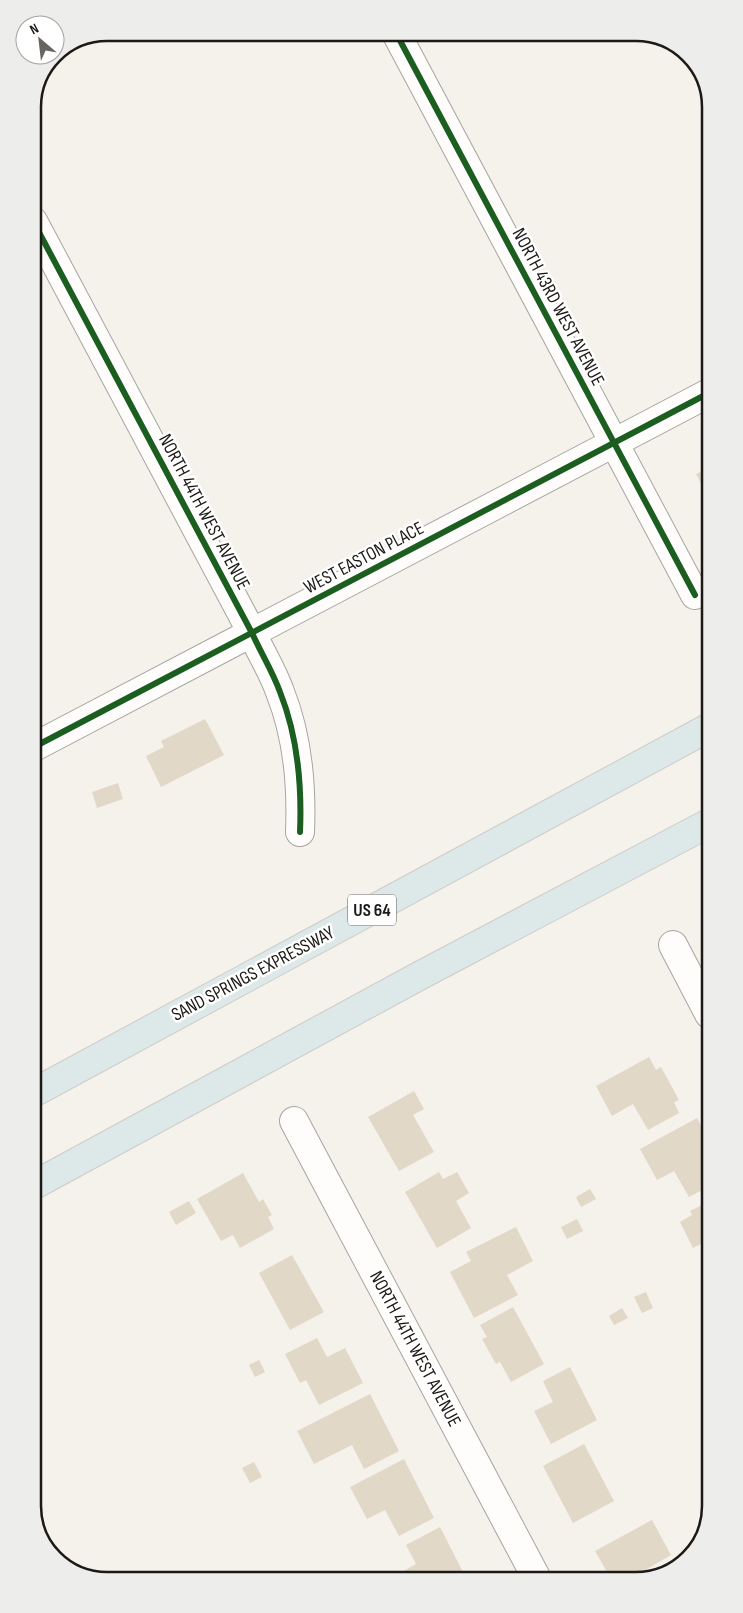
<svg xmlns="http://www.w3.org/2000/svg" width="743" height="1613" font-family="'Sofia Sans Condensed',sans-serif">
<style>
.building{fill:#e2d8c8}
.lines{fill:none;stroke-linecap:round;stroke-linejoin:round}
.minor-casing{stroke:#a7a5a0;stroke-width:30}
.highway-casing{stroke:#ceccc9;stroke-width:30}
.minor{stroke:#fefdfc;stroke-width:28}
.highway{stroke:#dde8e9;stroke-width:28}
.cycleway-casing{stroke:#fff;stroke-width:9}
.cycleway{stroke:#1b5e20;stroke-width:6}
.labels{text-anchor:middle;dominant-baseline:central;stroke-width:5;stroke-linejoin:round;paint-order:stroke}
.shield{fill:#fff;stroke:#605e5c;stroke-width:1}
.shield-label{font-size:18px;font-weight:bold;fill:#1c1916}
.street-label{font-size:19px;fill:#1c1916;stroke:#fff}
.rim{fill:none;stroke:#1c1916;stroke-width:2.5}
</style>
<rect width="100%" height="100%" fill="#f5f1eb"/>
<g class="building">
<polygon points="708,468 708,496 696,474"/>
<polygon points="205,719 224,755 161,787 146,756 164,747 161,741"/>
<polygon points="118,783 123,799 97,808 92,792"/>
<polygon points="649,1057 656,1070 661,1067 679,1100 674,1102 679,1113 648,1130 633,1104 612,1116 596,1086"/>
<polygon points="414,1091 424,1109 413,1115 434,1152 399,1171 368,1117"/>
<polygon points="697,1118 709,1140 710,1186 689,1197 674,1171 657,1180 640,1149"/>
<polygon points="439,1172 443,1179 457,1172 469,1193 456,1201 471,1228 437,1248 405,1192"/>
<polygon points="243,1173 259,1202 263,1199 272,1215 268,1217 274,1229 240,1248 233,1235 221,1241 197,1199"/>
<polygon points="590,1189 596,1199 581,1207 576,1197"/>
<polygon points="189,1201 196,1213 176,1225 169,1212"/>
<polygon points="710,1201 710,1247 706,1241 693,1248 680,1222 692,1215 690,1211"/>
<polygon points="577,1219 583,1231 567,1239 561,1227"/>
<polygon points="516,1227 533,1261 507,1275 518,1295 474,1318 450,1272 471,1261 466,1252"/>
<polygon points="292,1255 324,1312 290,1330 259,1273"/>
<polygon points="646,1292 653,1308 642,1313 634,1297"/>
<polygon points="513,1307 544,1364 511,1382 500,1362 496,1364 482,1339 487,1337 480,1325"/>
<polygon points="622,1308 628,1318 614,1325 609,1316"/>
<polygon points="317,1338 327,1357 345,1348 363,1383 319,1405 306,1380 300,1383 285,1354"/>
<polygon points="259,1360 265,1372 255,1377 249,1365"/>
<polygon points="570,1367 597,1420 551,1444 534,1411 553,1402 543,1381"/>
<polygon points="370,1394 399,1451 364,1469 352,1445 314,1464 297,1431"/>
<polygon points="584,1444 614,1501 573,1523 543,1466"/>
<polygon points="404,1459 434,1518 399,1536 385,1510 367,1519 350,1487"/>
<polygon points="254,1462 262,1477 250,1483 242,1468"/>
<polygon points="652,1520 671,1555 633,1577 610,1577 595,1551"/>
<polygon points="440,1527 466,1578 405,1578 402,1572 416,1564 406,1545"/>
</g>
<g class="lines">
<defs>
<g id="minor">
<polyline points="396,33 695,595"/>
<path d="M33 221 252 633C261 653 273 672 280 692 298 737 302 784 300 832"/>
<polyline points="34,747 707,394"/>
<polyline points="673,945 709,1014"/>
<polyline points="294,1121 536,1577"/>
</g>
<g id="highway">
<polyline points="35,1092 708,728"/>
<polyline points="36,1184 421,975 709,823"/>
</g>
</defs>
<use href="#minor" class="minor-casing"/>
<use href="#highway" class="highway-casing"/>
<use href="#minor" class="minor"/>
<use href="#highway" class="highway"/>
<defs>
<g id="cycleway">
<polyline points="396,33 695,595"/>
<path d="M33 221 252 633C261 653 273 672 280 692 298 737 302 784 300 832"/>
<polyline points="34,747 707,394"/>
</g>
</defs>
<use href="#cycleway" class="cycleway-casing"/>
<use href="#cycleway" class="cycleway"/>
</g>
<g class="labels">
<rect class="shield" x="348" y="894.5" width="48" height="31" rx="4"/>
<g class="shield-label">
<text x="372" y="910">US 64</text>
</g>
<g class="street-label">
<text transform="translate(558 307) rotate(62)">NORTH 43RD WEST AVENUE</text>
<text transform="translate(204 512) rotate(62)">NORTH 44TH WEST AVENUE</text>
<text transform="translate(364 558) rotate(-28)">WEST EASTON PLACE</text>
<text transform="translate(253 974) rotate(-28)">SAND SPRINGS EXPRESSWAY</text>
<text transform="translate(415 1349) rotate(62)">NORTH 44TH WEST AVENUE</text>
</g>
</g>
<path d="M0 0H743V1613H0ZM107 41H636A66 66 0 0 1 702 107V1506A66 66 0 0 1 636 1572H107A66 66 0 0 1 41 1506V107A66 66 0 0 1 107 41Z" fill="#ededec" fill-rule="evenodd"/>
<path class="rim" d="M107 41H636A66 66 0 0 1 702 107V1506A66 66 0 0 1 636 1572H107A66 66 0 0 1 41 1506V107A66 66 0 0 1 107 41Z"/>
<g transform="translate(40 40) rotate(332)"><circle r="24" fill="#ffffff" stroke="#a4a3a2"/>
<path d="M0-4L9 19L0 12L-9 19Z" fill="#686561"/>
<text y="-8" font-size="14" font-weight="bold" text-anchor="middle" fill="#1c1916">N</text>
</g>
</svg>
